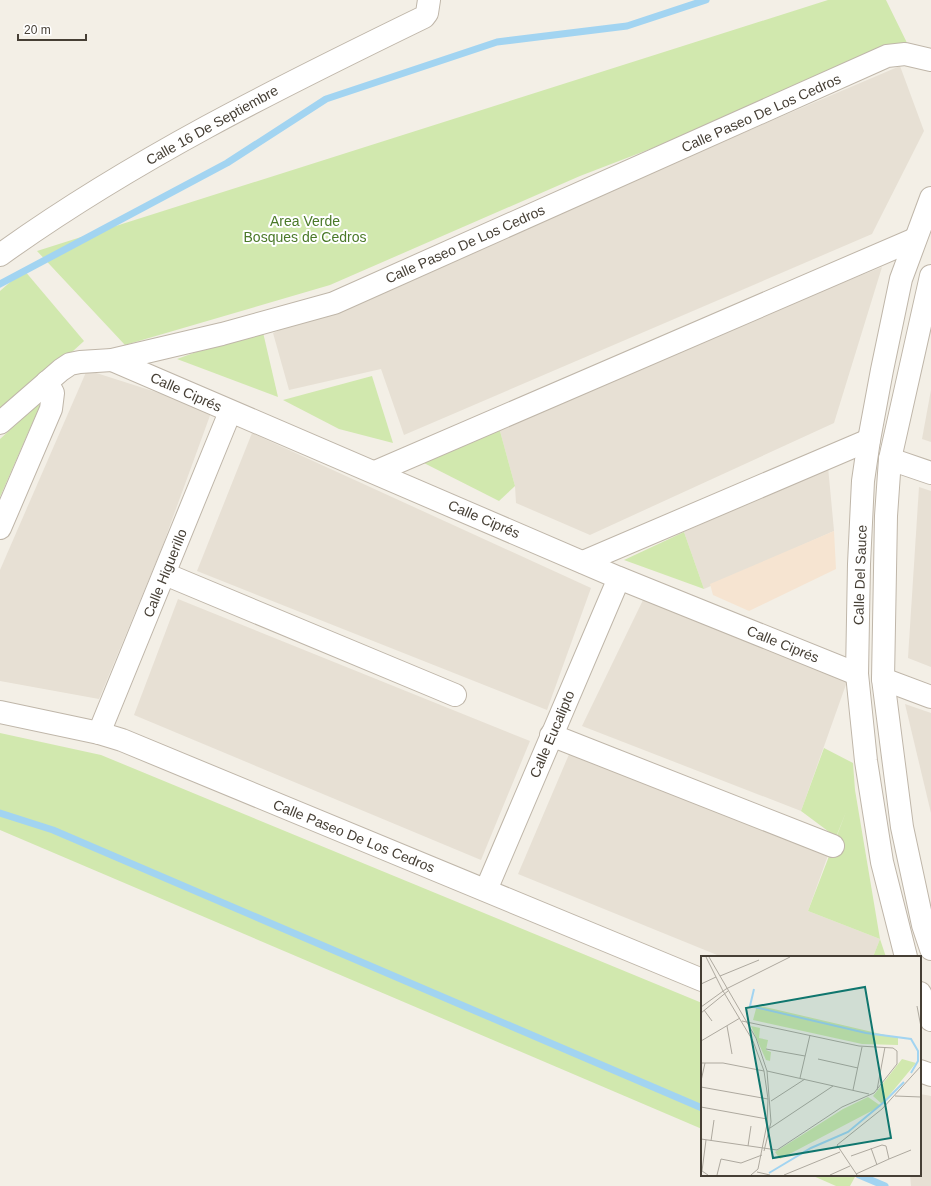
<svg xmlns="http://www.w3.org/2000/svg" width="931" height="1186" font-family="Helvetica,sans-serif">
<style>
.residential{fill:#e7e0d4}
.commercial{fill:#f6e4d1}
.green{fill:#d1e8ae}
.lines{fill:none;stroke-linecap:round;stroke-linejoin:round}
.stream{stroke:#a2d4f1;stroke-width:7}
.minor-casing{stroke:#bfb6a9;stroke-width:24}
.minor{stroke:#fff;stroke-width:22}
.labels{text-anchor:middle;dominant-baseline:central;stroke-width:4;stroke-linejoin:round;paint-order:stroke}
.street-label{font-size:14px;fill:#463f35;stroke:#fff}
.park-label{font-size:14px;fill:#4a7928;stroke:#fff}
.inset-river{fill:none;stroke:#a2d4f1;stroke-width:2}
.inset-road{fill:none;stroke:#aea99f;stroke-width:1}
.view{fill:#0f766e;fill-opacity:0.15;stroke:#0f766e;stroke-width:2}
.inset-edge{fill:none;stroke:#463f35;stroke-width:2}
</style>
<rect width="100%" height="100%" fill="#f3efe6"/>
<g class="residential">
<polygon points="900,66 924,131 872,234 404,435 381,369 289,390 273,333"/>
<polygon points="882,267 834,423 590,535 516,503 515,486 497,420"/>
<polygon points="87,370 212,410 161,550 99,699 0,681 0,570"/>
<polygon points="931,390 931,442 922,439"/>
<polygon points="252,433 591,588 547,710 197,571"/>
<polygon points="828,467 834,531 704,589 684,532"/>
<polygon points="919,487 931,491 931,667 908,658"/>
<polygon points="178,599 530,741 481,860 134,715"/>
<polygon points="643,600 849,676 801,811 582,726"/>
<polygon points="905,704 931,713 931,813"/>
<polygon points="570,752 831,847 808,911 880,939 873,957 722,957 518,874"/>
<polygon points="920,1094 931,1096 931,1186 911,1186 910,1175 920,1175"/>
</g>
<polygon class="commercial" points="834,531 836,569 749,611 713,595 710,584"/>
<g class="green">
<polygon points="828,0 886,0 910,49 580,176 330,285 125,345 37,251"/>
<polygon points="24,270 84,341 0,418 0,291"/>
<polygon points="262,328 278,397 177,359"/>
<polygon points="372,376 393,443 339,429 283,400"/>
<polygon points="42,401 0,497 0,439"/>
<polygon points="497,420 515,486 499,501 418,460"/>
<polygon points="684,532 704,589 624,560"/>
<polygon points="0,733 101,755 702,1003 702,1129 0,830"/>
<polygon points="824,748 853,763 855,790 880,939 886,957 873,957 880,939 808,911 846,812 836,837 801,811"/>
<polygon points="811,1175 856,1175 850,1186 836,1186"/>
</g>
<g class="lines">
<g class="stream">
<polyline points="0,284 227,163 326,99 497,42 627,26 706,0"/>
<polyline points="0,813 53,830 702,1108"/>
<polyline points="859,1175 885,1186"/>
</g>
<defs>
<g id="minor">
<path d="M0 255C132 160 278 88 424 17L427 13 429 0"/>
<polyline points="931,276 890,459 886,516 883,679 902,827 923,925 931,949"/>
<polyline points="112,360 619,578 857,674"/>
<polyline points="0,423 61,370 70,364 80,362 112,360 222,334 334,303 887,56 905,54 931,60"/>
<polyline points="890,459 931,473"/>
<polyline points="375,472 915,239"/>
<polyline points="0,528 51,409 53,393 47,382"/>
<polyline points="583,562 869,440"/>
<polyline points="165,574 455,695"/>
<polyline points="883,679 931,697"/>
<polyline points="0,712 99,733 122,740 702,980"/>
<polyline points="99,733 230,412"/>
<polyline points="551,735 833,846"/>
<polyline points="486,890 619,578"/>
<polyline points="906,957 882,862 866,761 857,674 859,564 863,481 869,440 882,370 901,279 931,198"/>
<polyline points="920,993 931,1020"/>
<polyline points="920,1071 931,1075"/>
</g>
</defs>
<use href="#minor" class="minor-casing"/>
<use href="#minor" class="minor"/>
</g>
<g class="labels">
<g class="street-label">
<text transform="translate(761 113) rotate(-24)">Calle Paseo De Los Cedros</text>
<text transform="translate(212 125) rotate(-29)">Calle 16 De Septiembre</text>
<text transform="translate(465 244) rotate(-24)">Calle Paseo De Los Cedros</text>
<text transform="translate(186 392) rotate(24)">Calle Ciprés</text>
<text transform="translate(484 519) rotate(23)">Calle Ciprés</text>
<text transform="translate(165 573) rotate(-68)">Calle Higuerillo</text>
<text transform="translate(860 575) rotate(-88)">Calle Del Sauce</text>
<text transform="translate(783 644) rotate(22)">Calle Ciprés</text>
<text transform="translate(552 734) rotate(-67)">Calle Eucalipto</text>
<text transform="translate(354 836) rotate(22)">Calle Paseo De Los Cedros</text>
</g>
<g class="park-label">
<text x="305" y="221">Area Verde<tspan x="305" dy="16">Bosques de Cedros</tspan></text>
</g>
</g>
<g transform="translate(701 956)">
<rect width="220" height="220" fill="#f3efe6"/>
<path d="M56 49 197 82V89L161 88 52 64ZM50 70 59 72 58 82 67 84 65 94 70 96 69 105 65 104ZM201 103 215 107 181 148 172 140ZM167 141 180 150 79 203 74 196 142 153Z" fill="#d1e8ae"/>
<path class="inset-river" d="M53 33 49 50 165 77 210 83 217 95V105L210 117M68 217 110 192 147 176 183 146 203 126"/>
<path class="inset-road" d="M5 1 22 35 52 85 63 115 67 143 66 168 57 213 50 219M8 1 55 82 66 115 70 166 63 195M19 20 58 4M0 28 15 21M216 50 220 71M0 51 25 33 89 1M3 54 11 65M0 57 27 35M26 70 31 98M0 85 39 62M65 93 104 100M117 103 157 112M0 107H22L63 115M66 115 168 138M99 122 109 79M0 125 4 107M0 131 67 143M152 134 161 91M176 134 184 91M194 140 220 141M70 145 104 123M0 151 66 163M69 172 132 130M0 183 76 194 141 151 173 137 196 108V95L192 92 158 90 41 65M5 184 1 215 7 219M10 185 13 164M47 190 50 170M170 192 176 209M150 200 181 189 185 190 188 203 155 218M188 203 210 194M56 216 69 219M16 219 20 203 40 207 61 199M83 219 139 196M129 219 149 210M156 219 136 189 181 153 220 110"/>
<path class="view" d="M164 31 190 182 72 202 45 52Z"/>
<rect width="220" height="220" class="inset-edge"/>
</g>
<path d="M18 34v6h68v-6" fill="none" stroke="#463f35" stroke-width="2"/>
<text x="24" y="34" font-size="12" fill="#463f35" stroke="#ffffff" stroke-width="3" paint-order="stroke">20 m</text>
</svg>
